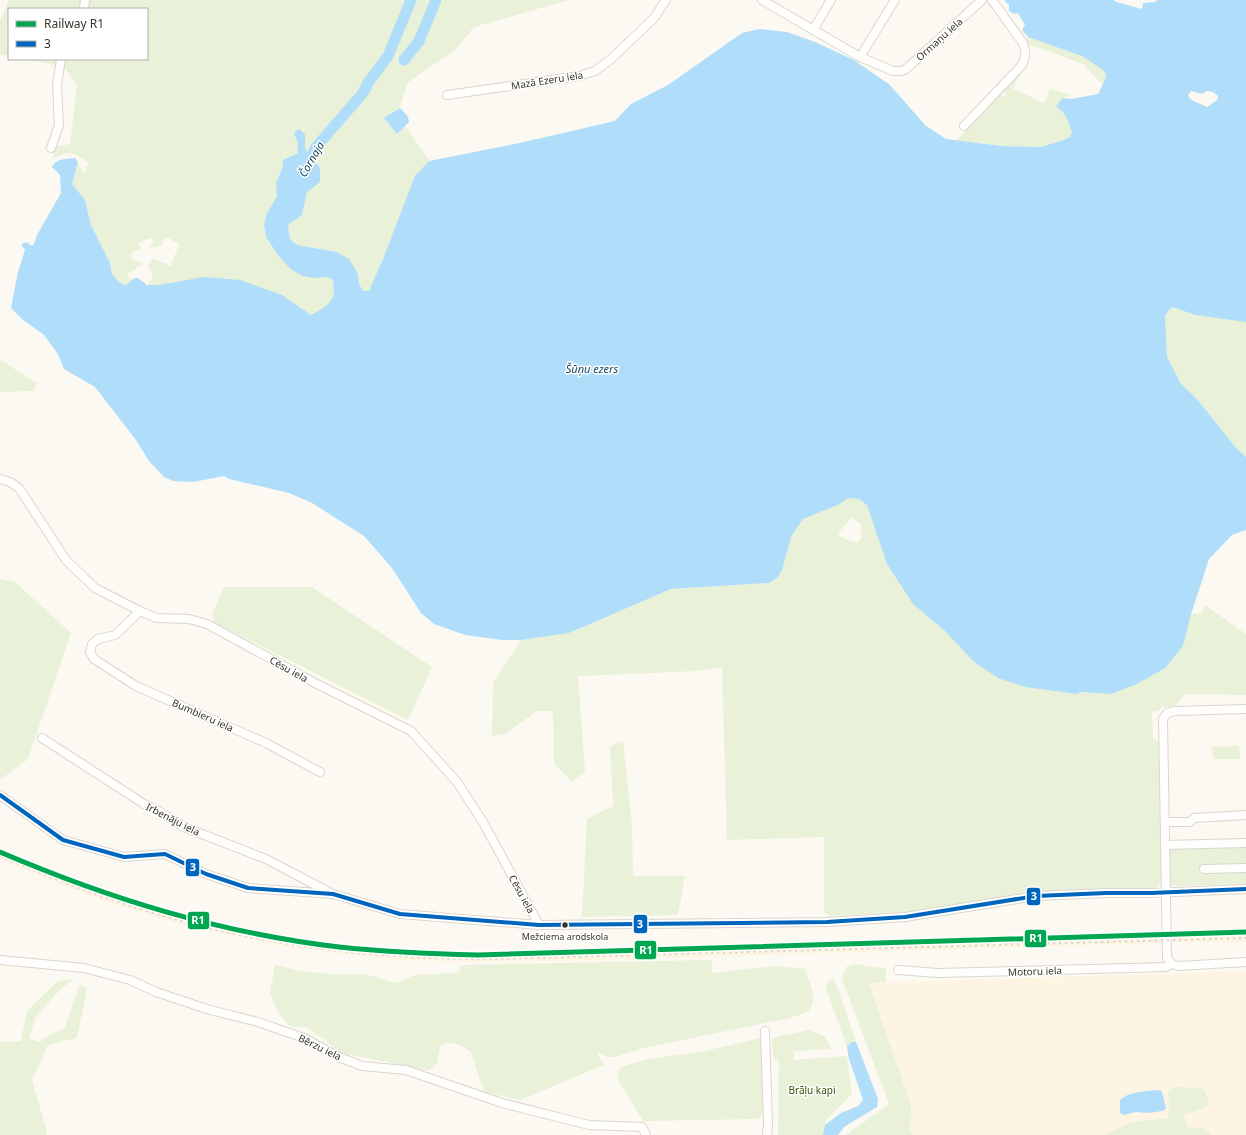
<svg xmlns="http://www.w3.org/2000/svg" width="1246" height="1135" font-family="'Noto Sans',sans-serif">
<style>
.built{fill:#fdf5e2}
.green{fill:#e9f1d8;fill-rule:evenodd}
.water{fill:#b0defa;fill-rule:evenodd}
.lines{fill:none;stroke-linecap:round;stroke-linejoin:round}
.river{stroke:#b0defa;stroke-width:11}
.minor-casing{stroke:#dad6ce;stroke-width:10}
.minor{stroke:#fffefd;stroke-width:8}
.rail{stroke:#d2d0ce;stroke-width:2;stroke-dasharray:2 4;stroke-linecap:butt}
.bus-1-casing{stroke:#fff;stroke-width:7}
.bus-1{stroke:#0065bd;stroke-width:4}
.rail-1-casing{stroke:#fff;stroke-width:8}
.rail-1{stroke:#00a651;stroke-width:5}
.bus-dot{fill:#383429;stroke:#fff;stroke-width:1.5}
.labels{text-anchor:middle;dominant-baseline:central;stroke-width:3;stroke-linejoin:round;paint-order:stroke}
.bus-label{font-size:9px;fill:#383429;stroke:#fff}
.street-label{font-size:10px;fill:#383429;stroke:#fff}
.park-label{font-size:10px;fill:#3a5008;stroke:#fff}
.water-label{font-size:11px;font-style:italic;fill:#124662;stroke:#fff}
.line-badge{stroke:#fff;stroke-width:1.5}
.badge-label{font-size:11px;text-anchor:middle;font-weight:bold;fill:#fff}
</style>
<rect width="100%" height="100%" fill="#fcf9f2"/>
<g class="built">
<polygon points="0,849 61,874 112,893 161,907 219,923 270,933 320,942 370,947 408,950 470,952 520,952 826,941 925,939 973,936 1162,932 1162,943 565,961 470,962 395,960 280,946 187,926 97,899 8,863 0,860"/>
<polygon points="1246,928 1246,942 1174,942 1174,933"/>
<polygon points="1246,971 1246,1135 913,1135 910,1130 911,1106 869,983"/>
</g>
<g class="green">
<path d="M9 0H569L474 27 456 49 407 83 400 108 384 118 397 134 405 126 430 161 520 143 615 121 627 108 631 129 393 289 313 324 159 285H147L153 276 148 264 150 263 153 259 157 260 162 263H165L170 266 172 265V262L179 245 177 241 174 242 167 237 163 241V245L149 248 153 243V239L148 238 144 241H142L138 245 141 247 140 250 133 251 131 257 132 260 134 259 142 264C137 266 134 272 128 273L129 278H135L126 285 120 283 112 274 110 263 91 225 85 200 72 184 78 162 84 174 88 163C73 151 69 150 52 159L55 147 70 144 77 85 64 67 25 59H147V9H9V56L0 55V21ZM294 135 305 137V149L320 168 307 192 302 215 288 225 290 239 297 245 337 252 280 258 264 224 267 213 277 196 276 183 282 169 283 160 298 153C296 145 301 145 294 135Z"/>
<polygon points="1004,0 1120,65 1070,137 1063,140 1041,147 1002,146 957,140 1000,95 1007,97 1007,96 1002,90 1028,59 1013,89 1044,103 1050,89 1071,95 1063,98 1072,99 1098,94 1103,85 1083,64 1026,43 1028,37 1022,30 1025,25 1018,13 1014,14 1009,11 1009,5"/>
<polygon points="1173,307 1246,322 1246,473 1171,385 1153,308"/>
<polygon points="0,360 37,383 34,391 0,392"/>
<path d="M849 491 875 510 913 604 945 631 1077 694 1079 692 1111 694 1204 576 1191 614 1201 613 1205 605 1246 634V695L1185 694 1174 708 1162 707 1159 711 1152 712 1153 737 1160 743 1162 881 1155 888 1036 892 909 912 831 916 824 912V837L727 840 722 667 697 671 578 676 585 771 572 782 554 763 553 711H537L505 734 492 736 493 683 521 640 569 633 671 589 769 583 777 553 796 530 803 519 825 510ZM851 518 861 524V538L858 542H852L839 536V532Z"/>
<polygon points="0,579 15,582 71,633 28,759 0,780"/>
<polygon points="224,587 312,587 432,667 408,720 215,623 212,614"/>
<polygon points="623,741 632,825 633,876 685,876 678,915 582,917 587,819 613,806 610,746"/>
<polygon points="1239,746 1240,759 1213,759 1212,747"/>
<polygon points="1246,845 1246,884 1175,886 1170,884 1168,880 1169,849"/>
<path d="M712 960V973L775 966 805 969C809 981 819 1000 808 1011 804 1014 795 1016 790 1018L644 1048 615 1057H606L596 1050 604 1065 520 1100 484 1092 471 1052 458 1044 448 1043 440 1046 437 1063 430 1070H420L404 1065 340 1053 323 1038 305 1027H290L277 1010 270 993 275 965 300 971 330 974H365L396 983 415 975 459 973 460 968 462 965Z"/>
<polygon points="856,964 886,969 886,982 869,983 911,1106 910,1130 913,1135 846,1135 889,1104 842,979 846,967"/>
<polygon points="74,979 60,990 36,1016 29,1038 38,1042 65,1027 80,984 87,989 77,1038 48,1045 32,1080 47,1132 46,1135 0,1135 0,1042 21,1041 27,1011 58,981"/>
<polygon points="834,980 840,994 856,1042 851,1042 847,1047 826,988 828,981"/>
<polygon points="809,1030 824,1036 832,1049 794,1051 793,1060 847,1056 852,1094 826,1120 823,1135 778,1135 779,1061 773,1059 772,1038"/>
<polygon points="761,1038 764,1112 758,1119 643,1121 617,1078 621,1067 649,1059 705,1051"/>
<polygon points="1175,1087 1203,1088 1209,1103 1205,1108 1183,1115 1188,1128 1204,1128 1211,1135 1105,1135 1131,1122 1168,1118 1170,1107 1168,1092"/>
</g>
<g class="water">
<path d="M1004 0H1114L1116 2 1142 9 1143 3 1155 2 1158 0H1246V322L1195 315 1173 307 1169 310 1165 316 1167 357 1181 384 1197 399 1236 448 1246 457V530L1232 535 1209 559 1191 614 1183 646 1165 668 1137 684 1111 694 1080 692 1077 694 1025 687 998 678 974 662 945 631 913 604 887 564 867 505 859 499 848 498 840 504 803 519 791 537 782 570 777 578 769 583 671 589 569 633 521 640H502L465 635 434 624 421 613 392 568 364 536 312 503 289 493 229 479 224 476 193 482 173 481 164 477 149 461 136 440 95 387 64 369 58 354 44 335 22 319 11 308 18 272 25 250 22 246V244L26 242 32 246 34 244 37 235 61 193 60 175 52 167C56 158 67 159 75 158L78 162 72 184 85 200 91 225 110 263 112 274 120 283 126 285 135 278H138L147 285H159L204 277 240 280 282 295 311 315C328 305 337 302 333 280L327 277 314 278 303 276 292 270 280 258 266 237 264 224 267 213 277 196 276 183 282 169 283 160 298 153C296 144 301 145 294 135L296 131 299 129 305 134V149L320 168V182L307 192 302 215 288 225 290 239 297 245 337 252 349 259 358 274 359 284 363 291H369L383 259 415 176 429 161 520 143 615 121 631 104 668 85 742 33 759 29 787 32 815 42 854 60 890 85 925 125 946 139 1002 146 1041 147 1063 140 1070 137 1072 133C1069 124 1066 111 1056 107L1062 98 1072 99 1098 94 1105 80 1106 74 1102 69 1082 56 1028 37 1022 30 1025 25 1018 13 1014 14 1009 11V5ZM1191 91 1202 94 1207 91 1213 92 1218 96 1217 100 1207 107 1191 100 1188 95Z"/>
<path d="M400 108C404 112 409 116 409 122L397 134 384 118Z"/>
<polygon points="851,1042 856,1042 878,1099 877,1107 844,1127 838,1135 823,1135 825,1125 841,1113 858,1106 863,1100 849,1059 847,1047"/>
<path d="M1160 1090 1162 1092 1166 1108 1163 1111 1147 1113 1136 1112 1124 1115 1120 1113V1100C1129 1091 1147 1091 1160 1090Z"/>
</g>
<g class="lines">
<g class="river">
<polyline points="404,60 419,41 436,0"/>
<polyline points="304,171 316,147 363,93 368,83 388,56 411,0"/>
</g>
<defs>
<g id="minor">
<polyline points="762,0 860,57 893,71 901,71 906,69 982,0"/>
<polyline points="84,9 85,0"/>
<polyline points="813,30 831,0"/>
<polyline points="860,57 895,0"/>
<polyline points="447,95 579,76 595,71 611,59 654,18 666,0"/>
<path d="M964 126 1022 65C1026 56 1026 51 1023 43L992 0"/>
<polyline points="51,148 59,125 57,85 61,59"/>
<polyline points="0,479 10,482 19,488 66,560 95,588 140,611 156,618 189,619 207,624 315,683 411,731 457,782 483,822 539,925"/>
<polyline points="140,611 115,635 98,639 92,644 90,652 94,659 136,686 266,743 320,772"/>
<polyline points="1246,709 1175,711 1167,713 1163,719 1167,958 1172,964 1179,966 1246,962"/>
<polyline points="42,738 144,804 157,810 184,827 266,859 329,892"/>
<polyline points="0,795 63,840 124,857 165,854 206,874 248,888 333,894 400,914 539,925 827,922 905,917 1036,896 1106,893 1151,893 1246,889"/>
<polyline points="1165,822 1190,822 1194,818 1246,815"/>
<polyline points="1165,845 1246,843"/>
<polyline points="1204,869 1246,868"/>
<polyline points="0,960 84,968 130,980 156,992 210,1010 258,1022 304,1038 339,1057 362,1066 406,1070 502,1103 589,1125 642,1127 646,1135"/>
<polyline points="898,970 938,973 1166,967 1172,964"/>
<polyline points="765,1031 768,1124 767,1135"/>
</g>
</defs>
<use href="#minor" class="minor-casing"/>
<use href="#minor" class="minor"/>
<path class="rail" d="M0 856C57 881 114 902 174 919 279 948 388 960 497 959L1246 938"/>
<defs>
<polyline id="bus-1" points="0,795 63,840 124,857 165,854 206,874 248,888 333,894 400,914 539,925 827,922 905,917 1036,896 1106,893 1151,893 1246,889"/>
</defs>
<use href="#bus-1" class="bus-1-casing"/>
<use href="#bus-1" class="bus-1"/>
<defs>
<path id="rail-1" d="M0 852C110 899 220 933 339 947 385 952 432 954 478 955L1246 932"/>
</defs>
<use href="#rail-1" class="rail-1-casing"/>
<use href="#rail-1" class="rail-1"/>
</g>
<circle class="bus-dot" cx="565" cy="925" r="3.5"/>
<g class="labels">
<g class="bus-label">
<text x="565" y="936">Mežciema arodskola</text>
</g>
<g class="street-label">
<text transform="translate(939 39) rotate(-42)">Ormaņu iela</text>
<text transform="translate(547 80) rotate(-9)">Mazā Ezeru iela</text>
<text transform="translate(289 669) rotate(29)">Cēsu iela</text>
<text transform="translate(203 715) rotate(24)">Bumbieru iela</text>
<text transform="translate(173 819) rotate(27)">Irbenāju iela</text>
<text transform="translate(522 894) rotate(61)">Cēsu iela</text>
<text transform="translate(1035 971) rotate(-2)">Motoru iela</text>
<text transform="translate(320 1047) rotate(26)">Bērzu iela</text>
</g>
<g class="park-label">
<text x="812" y="1090">Brāļu kapi</text>
</g>
<g class="water-label">
<text transform="translate(311 159) rotate(-60)">Čornaja</text>
<text x="592" y="368">Šūņu ezers</text>
</g>
</g>
<g class="line-badge">
<rect x="185" y="858" width="15" height="19" rx="4" fill="#0065bd"/>
<rect x="1026" y="887" width="15" height="19" rx="4" fill="#0065bd"/>
<rect x="187" y="911" width="23" height="19" rx="4" fill="#00a651"/>
<rect x="633" y="914" width="15" height="20" rx="4" fill="#0065bd"/>
<rect x="1024" y="929" width="23" height="19" rx="4" fill="#00a651"/>
<rect x="634" y="940" width="23" height="20" rx="4" fill="#00a651"/>
</g>
<g class="badge-label">
<text x="193" y="871">3</text>
<text x="1034" y="900">3</text>
<text x="198" y="924">R1</text>
<text x="640" y="928">3</text>
<text x="1036" y="942">R1</text>
<text x="646" y="954">R1</text>
</g>
<rect x="8" y="8" width="140" height="52" fill="#ffffff" stroke="#afaea9"/>
<rect x="16" y="21" width="20" height="6" fill="#00a651" stroke="#afaea9"/>
<text x="44" y="28" font-size="12" fill="#383429">Railway R1</text>
<rect x="16" y="41" width="20" height="6" fill="#0065bd" stroke="#afaea9"/>
<text x="44" y="48" font-size="12" fill="#383429">3</text>
</svg>
